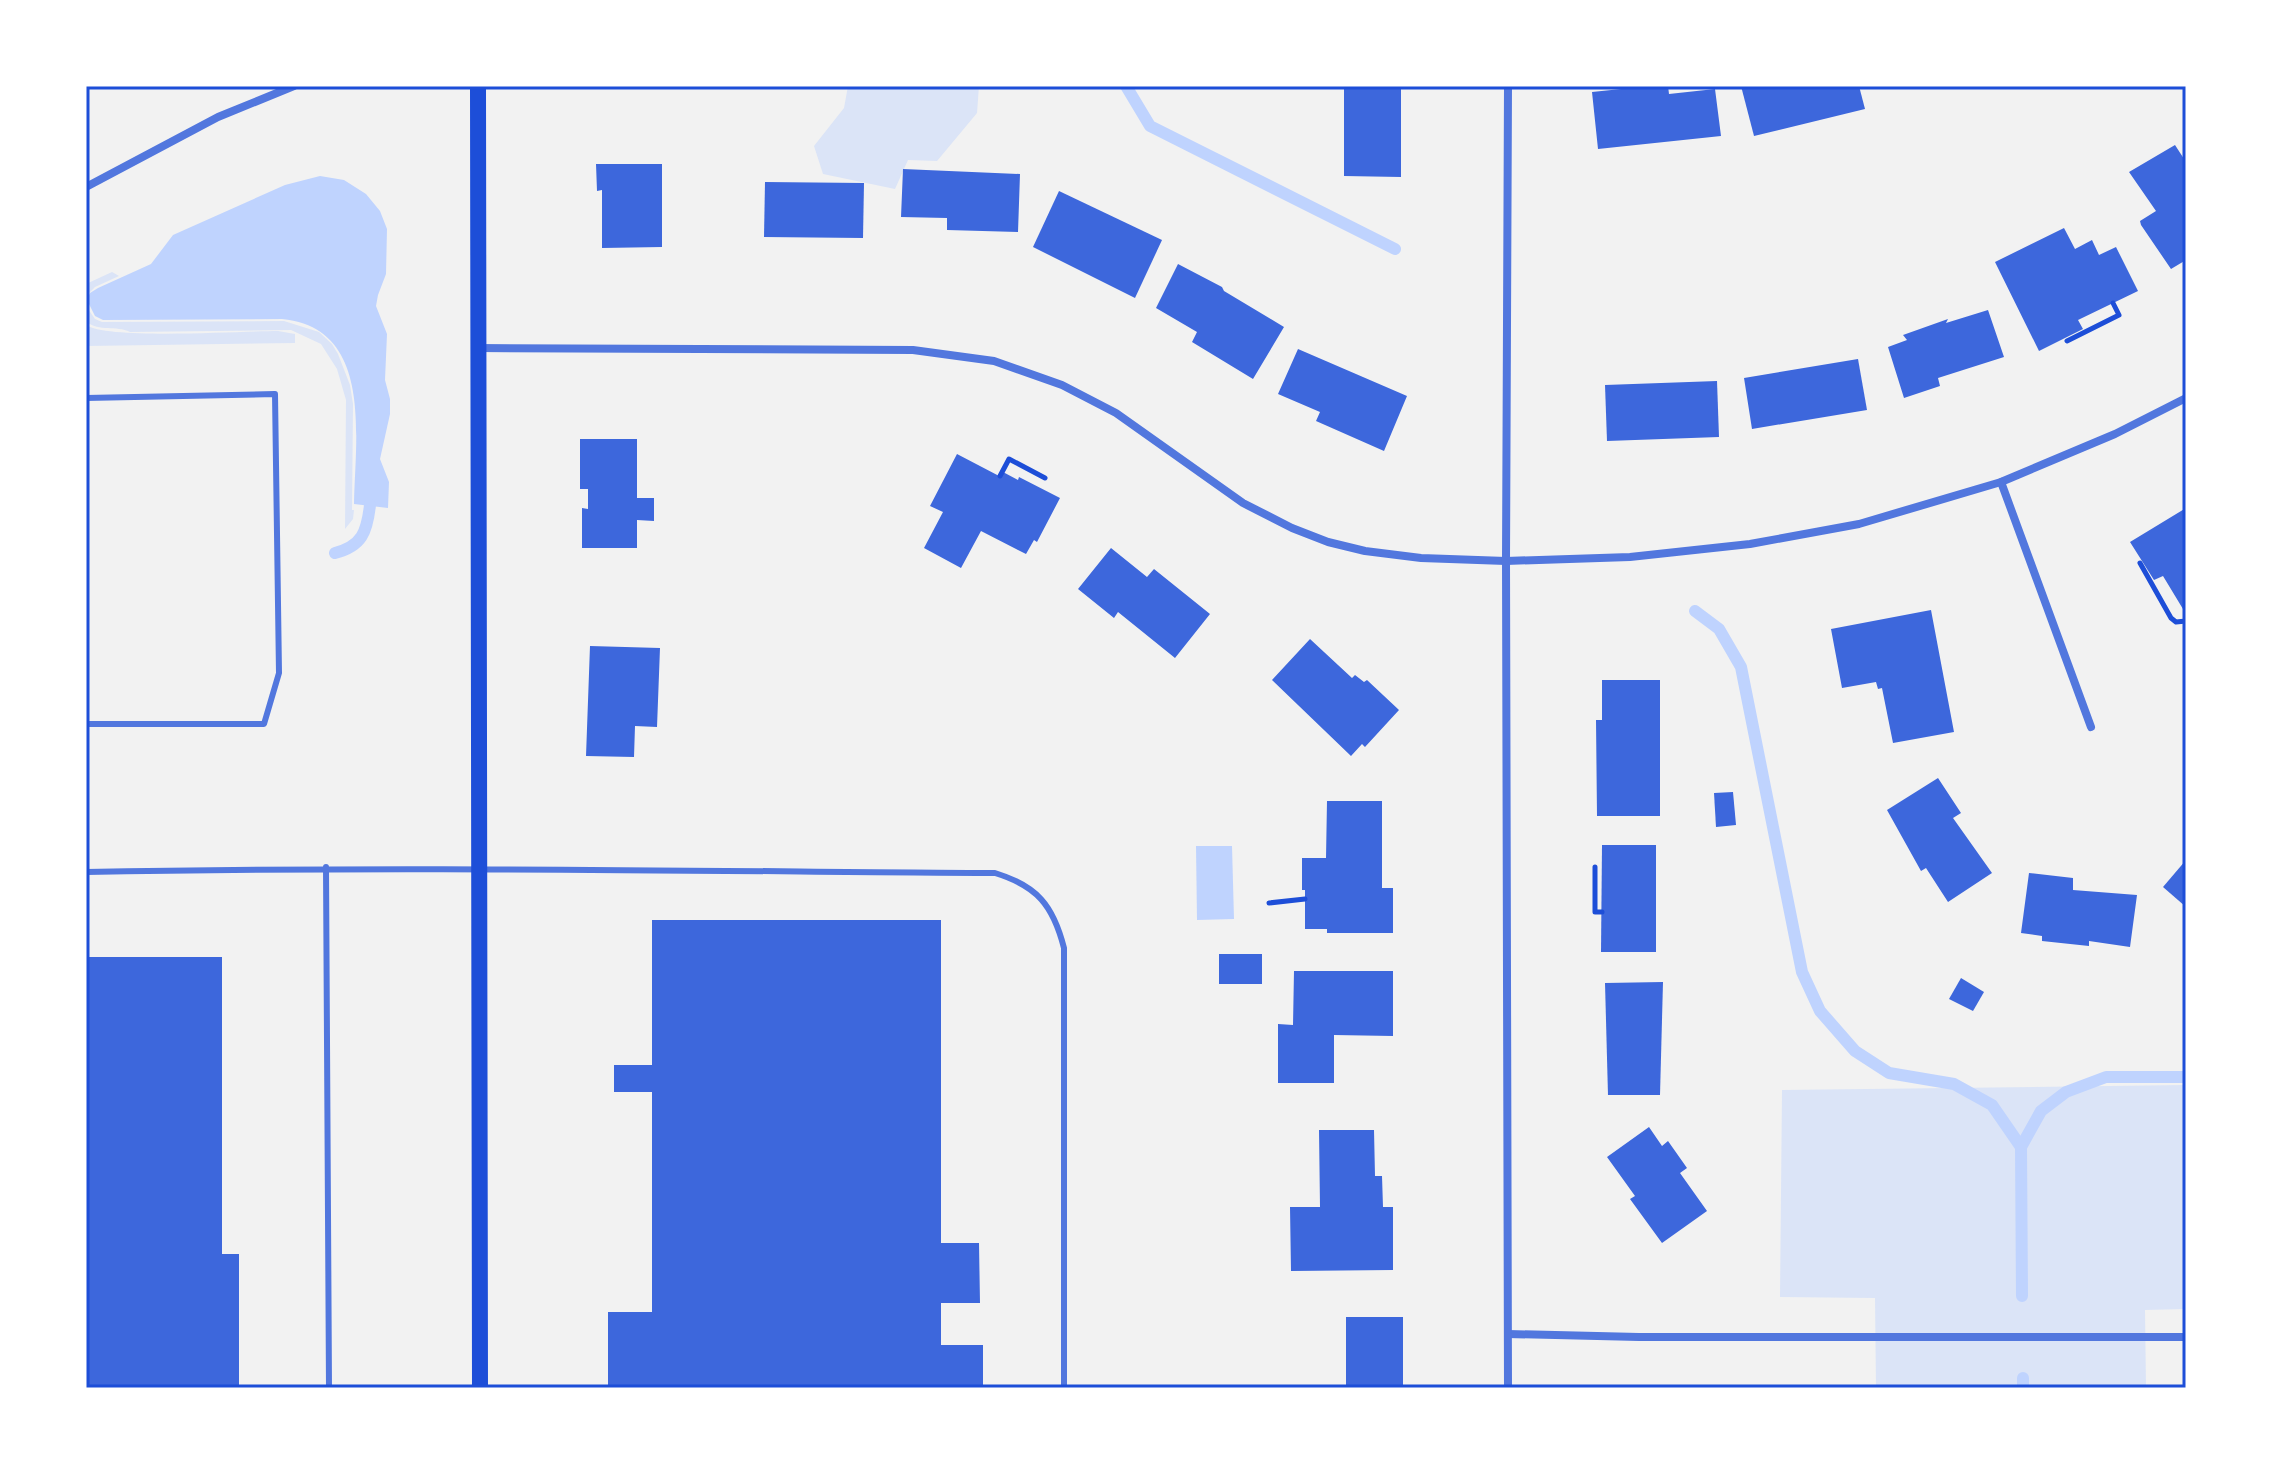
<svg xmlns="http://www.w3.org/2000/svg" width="2272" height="1474" font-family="'Roboto Condensed',sans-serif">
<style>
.green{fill:#dbe4f7}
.water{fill:#bfd3fe}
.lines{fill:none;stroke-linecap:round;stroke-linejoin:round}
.stream{stroke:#bfd3fe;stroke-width:12}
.building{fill:#3d67dc}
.path{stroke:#1d4ed8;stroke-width:5}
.service{stroke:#5277de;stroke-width:6}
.minor{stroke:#5277de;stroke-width:8}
.secondary{stroke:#1d4ed8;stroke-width:16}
.neatline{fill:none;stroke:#1d4ed8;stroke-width:3}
</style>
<rect width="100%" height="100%" fill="#f2f2f2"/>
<g class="green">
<polygon points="848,86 979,86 977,113 937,161 908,160 895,189 823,174 814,146 844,108"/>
<polygon points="112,272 119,276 95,287 86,296 86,284"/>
<path d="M86 306 95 319 102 322 284 321 319 332 332 344 338 354 350 385 353 404 352 510H354L353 519 345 529 346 400 337 369 321 344 291 330 130 332C116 325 99 332 87 322Z"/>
<path d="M86 325C107 340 244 331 278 331L295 334V343L86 346Z"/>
<polygon points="2186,1085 2186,1309 2145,1310 2146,1388 1876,1388 1875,1298 1780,1297 1782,1090"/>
</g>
<g class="water">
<path d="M320 176 344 180 366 194 380 211 387 229 386 274 378 295 376 306 387 334 385 380 390 399V414L380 459 389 482 388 508 354 504C355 438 374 328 282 319L103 320 95 316 87 300 90 293 98 288 151 264 173 235 285 185Z"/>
<polygon points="1196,846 1232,846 1234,919 1197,920"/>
</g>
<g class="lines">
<g class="stream">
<polyline points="1126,86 1150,126 1395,249"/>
<path d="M335 553C362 546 367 532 370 505"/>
<polyline points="1695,611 1719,629 1741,667 1802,972 1820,1011 1855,1051 1889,1073 1954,1084 1992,1105 2021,1147"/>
<polyline points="2022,1296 2021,1147 2041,1111 2066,1092 2106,1077 2186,1077"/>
<polyline points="2023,1388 2023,1378"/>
</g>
</g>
<g class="building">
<polygon points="1344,86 1401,86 1401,177 1344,176"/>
<polygon points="1650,86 1668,86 1669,94 1715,89 1721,136 1598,149 1592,92"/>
<polygon points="1741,86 1859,86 1865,109 1754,136"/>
<polygon points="2175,145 2186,162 2186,260 2171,269 2141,225 2140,221 2156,211 2129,172"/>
<polygon points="596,164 662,164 662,247 602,248 602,190 597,191"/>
<polygon points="903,169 1020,174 1018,232 947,230 947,218 901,217"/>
<polygon points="765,182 864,183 863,238 764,237"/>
<polygon points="1059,191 1162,240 1135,298 1033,247"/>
<polygon points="2064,228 2075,249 2092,240 2099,255 2116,247 2138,291 2078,320 2083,329 2039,351 1995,262"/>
<polygon points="1178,264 1222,287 1224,291 1284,327 1253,379 1192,342 1197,332 1156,308"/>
<polygon points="1988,310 2004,357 1938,378 1940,386 1904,398 1888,347 1907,340 1903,335 1948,319 1946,323"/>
<polygon points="1298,349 1407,396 1384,451 1316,421 1320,412 1278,394"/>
<polygon points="1858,359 1867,410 1752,429 1744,378"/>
<polygon points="1717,381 1719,437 1607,441 1605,385"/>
<polygon points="580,439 637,439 637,498 654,498 654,521 637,520 637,548 582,548 582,508 588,509 588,489 580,489"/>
<polygon points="957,454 1001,477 1003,472 1018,480 1019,477 1060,498 1037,542 1034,540 1026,554 981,531 961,568 924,548 943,512 930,506"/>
<polygon points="2186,508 2186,614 2163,576 2154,580 2130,542"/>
<polygon points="1111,548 1147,577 1154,569 1210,614 1175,658 1118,612 1114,618 1078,589"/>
<polygon points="1931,610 1954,732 1893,743 1882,688 1878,689 1876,682 1842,688 1831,629"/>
<polygon points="1310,639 1352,678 1355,675 1364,682 1367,680 1399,710 1365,747 1362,744 1351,756 1272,680"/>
<polygon points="590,646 660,648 657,727 635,726 634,757 586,756"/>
<polygon points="1602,680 1660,680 1660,816 1597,816 1596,720 1602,720"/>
<polygon points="1938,778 1961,813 1953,818 1992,873 1948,902 1926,868 1921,871 1887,810"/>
<polygon points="1733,792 1736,825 1716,827 1714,793"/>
<polygon points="1327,801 1382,801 1382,888 1393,888 1393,933 1327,933 1327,929 1305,929 1305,890 1302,890 1302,858 1326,858"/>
<polygon points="1602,845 1656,845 1656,952 1601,952"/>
<polygon points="2186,860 2186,907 2163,887"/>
<polygon points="2029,873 2073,878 2073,890 2137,895 2130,947 2089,941 2089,946 2042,941 2042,936 2021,933"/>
<polygon points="652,920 941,920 941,1243 979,1243 980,1303 941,1303 941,1345 983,1345 983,1388 608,1388 608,1312 652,1312 652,1092 614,1092 614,1065 652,1065"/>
<rect x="1219" y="954" width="43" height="30"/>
<polygon points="86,957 222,957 222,1254 239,1254 239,1388 86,1388"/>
<polygon points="1294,971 1393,971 1393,1036 1334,1035 1334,1083 1278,1083 1278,1024 1293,1025"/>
<polygon points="1961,978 1984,992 1973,1011 1949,999"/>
<polygon points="1663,982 1660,1095 1608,1095 1605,983"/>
<polygon points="1649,1127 1662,1146 1668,1141 1687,1168 1680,1173 1707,1211 1662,1243 1630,1199 1635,1196 1607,1157"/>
<polygon points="1319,1130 1374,1130 1375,1176 1382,1176 1383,1207 1393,1207 1393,1270 1291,1271 1290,1207 1320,1207"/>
<rect x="1346" y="1317" width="57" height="71"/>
</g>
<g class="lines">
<g class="path">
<polyline points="2067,341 2119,315 2113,303"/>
<polyline points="1000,476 1009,459 1045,478"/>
<polyline points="2140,563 2171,618 2176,622 2186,621"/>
<polyline points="1595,867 1595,912 1602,912"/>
<polyline points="1269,903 1305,899"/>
</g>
<g class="service">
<polyline points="86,398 275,394 279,673 264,724 86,724"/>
<polyline points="326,867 329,1388"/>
<path d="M86 872C389 866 692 871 995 873 1037 886 1053 905 1064 948V1388"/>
</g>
<g class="minor">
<polyline points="86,187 218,117 294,86"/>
<polyline points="477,348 913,350 994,361 1062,385 1116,413 1243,503 1292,528 1328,542 1365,551 1421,558 1506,561 1630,557 1750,544 1859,524 2001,482 2115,434 2186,398"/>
<polyline points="2001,482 2091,727"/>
<polyline points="1508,1334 1639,1337 2186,1337"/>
<polyline points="1508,1388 1506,561 1508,86"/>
</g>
<polyline class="secondary" points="478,86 480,1388"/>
</g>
<rect width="2272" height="1474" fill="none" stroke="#ffffff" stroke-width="176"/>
<rect x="88" y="88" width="2096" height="1298" class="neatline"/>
</svg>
